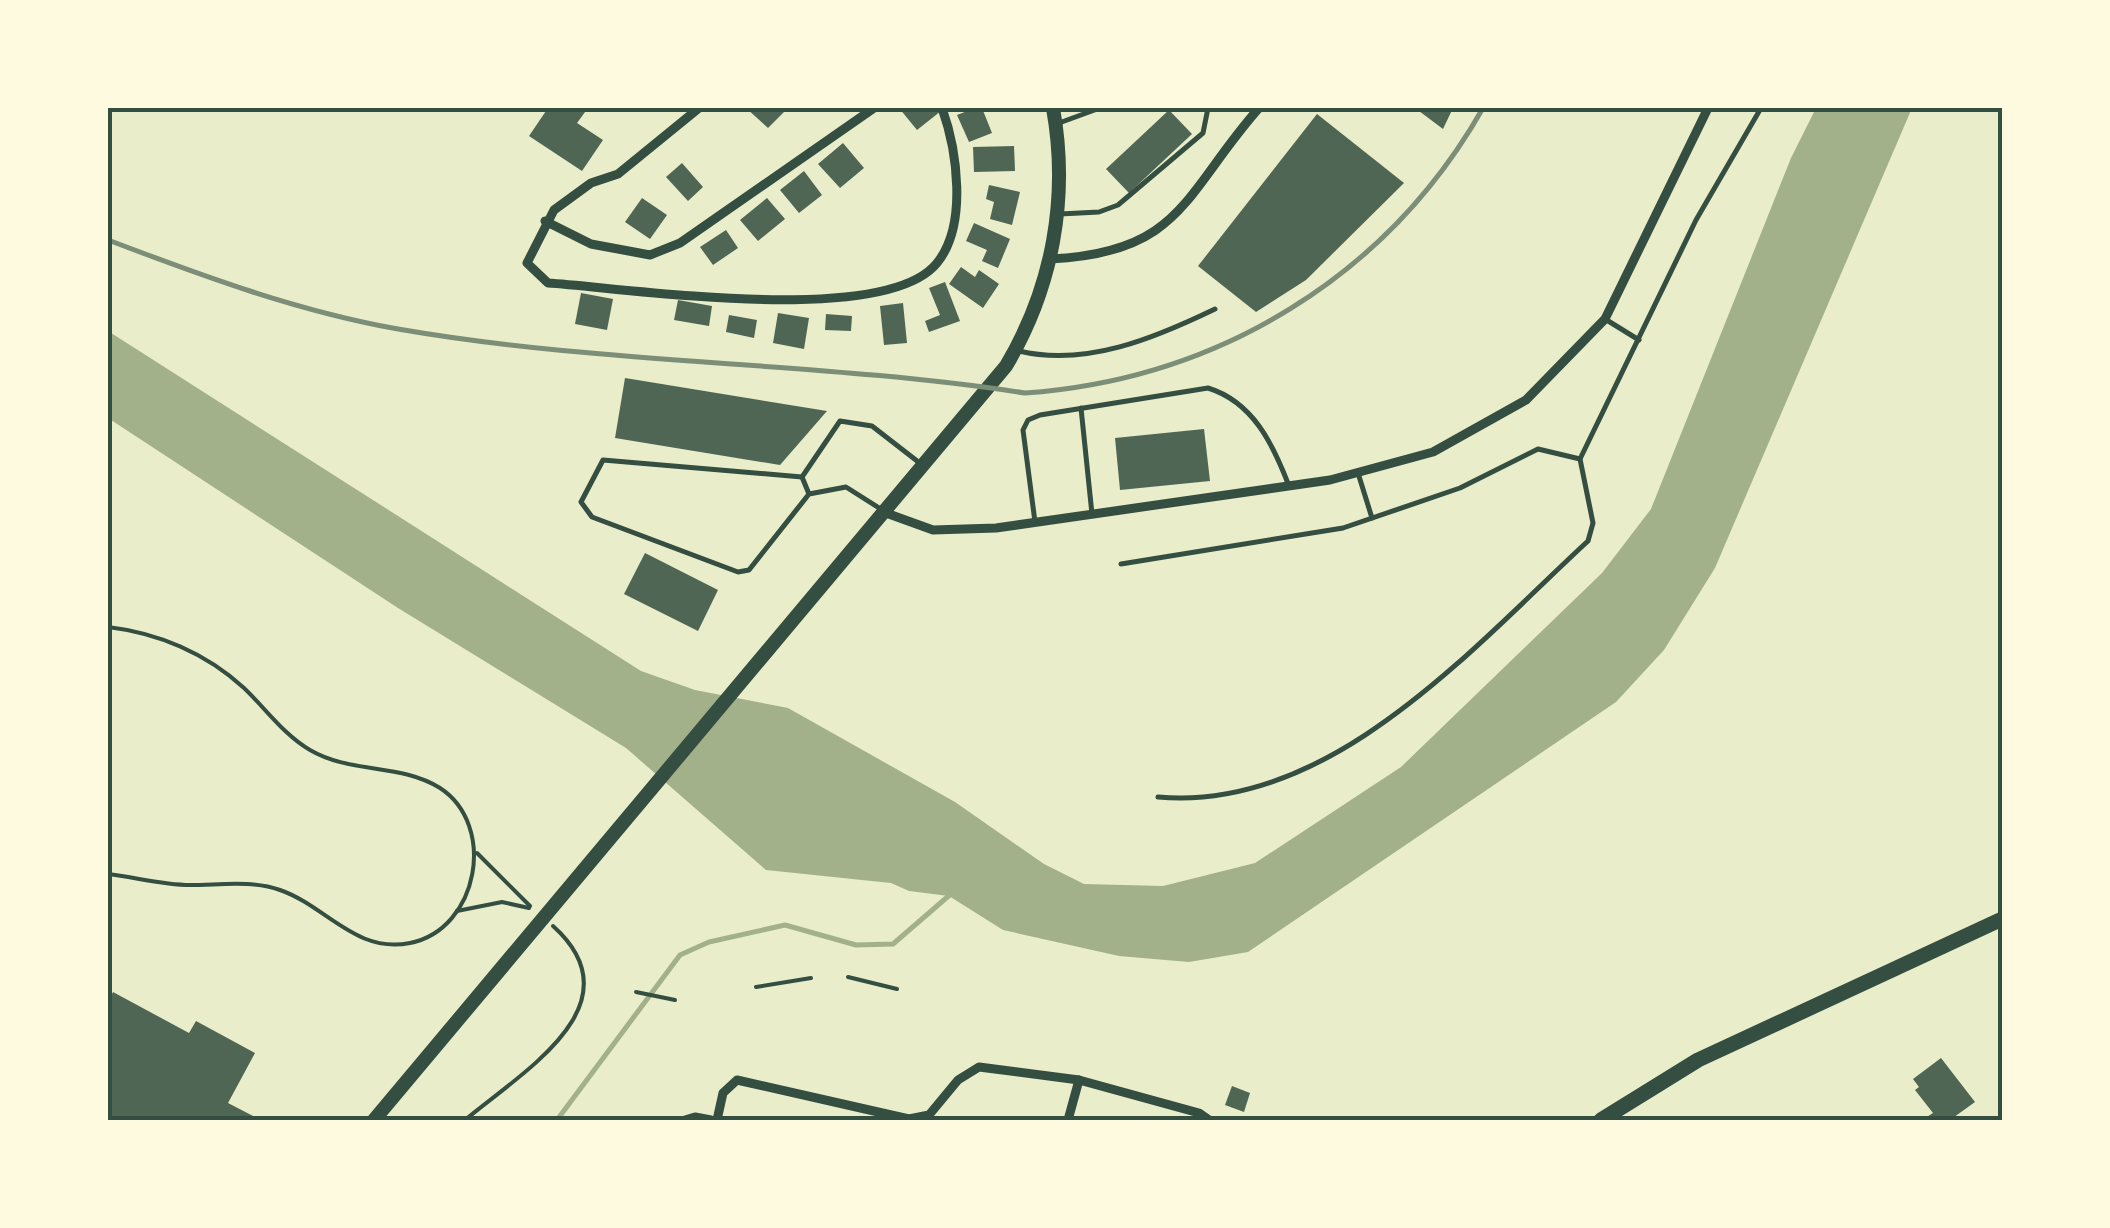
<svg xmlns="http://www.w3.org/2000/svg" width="2110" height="1228" font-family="Karla,sans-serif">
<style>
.water{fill:#a3b18a}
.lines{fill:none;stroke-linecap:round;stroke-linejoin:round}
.stream{stroke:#a3b18a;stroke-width:5}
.building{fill:#4f6655}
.path{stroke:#344e41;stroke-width:4}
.service{stroke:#344e41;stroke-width:5}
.minor{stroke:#344e41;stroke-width:9}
.secondary{stroke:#344e41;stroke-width:14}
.primary{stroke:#344e41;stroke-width:15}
.rail{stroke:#7c8e77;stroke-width:5}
.neatline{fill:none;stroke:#344e41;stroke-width:4}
</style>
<rect width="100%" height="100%" fill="#e9edc9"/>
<polygon class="water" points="1816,108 1912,108 1715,568 1664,650 1616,702 1248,952 1189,962 1119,956 1003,930 949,896 909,891 891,883 766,870 626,748 398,608 108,418 108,331 641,671 695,690 788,708 955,802 1044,864 1084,884 1163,886 1255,863 1401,767 1602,573 1651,509 1791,158"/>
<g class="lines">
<polyline class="stream" points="557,1120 680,955 709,942 785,925 856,945 893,944 952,893"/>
</g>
<g class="building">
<polygon points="548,108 588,108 577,123 603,140 582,171 529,136"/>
<polygon points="746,108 788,108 768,128"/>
<polygon points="899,108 938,108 941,111 917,130"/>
<polygon points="975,108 982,108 992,133 969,142 957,115"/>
<polygon points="1415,108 1453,108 1443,129"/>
<polygon points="1169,110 1192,134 1129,193 1106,169"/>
<polygon points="1317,114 1404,183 1306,280 1256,312 1198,266"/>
<polygon points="843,143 864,168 840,188 818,164"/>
<polygon points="1014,146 1015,171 974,172 973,147"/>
<polygon points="682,163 703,187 688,201 666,177"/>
<polygon points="804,171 822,195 799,213 780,190"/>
<polygon points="989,185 1020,192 1012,225 990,219 994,202 986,199"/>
<polygon points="642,198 667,215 650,239 625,222"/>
<polygon points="767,198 785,219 758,241 740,220"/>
<polygon points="974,223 1010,239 998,268 982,261 987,250 966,241"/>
<polygon points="726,230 738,248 713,265 700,247"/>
<polygon points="961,267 975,277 979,270 999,284 983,308 949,284"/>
<polygon points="945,282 960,321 929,332 925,321 940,315 929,288"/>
<polygon points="581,293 613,299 607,330 575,324"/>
<polygon points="678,300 712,306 709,326 674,320"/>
<polygon points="903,303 907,343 884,345 880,306"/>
<polygon points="778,313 809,318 804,349 773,343"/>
<polygon points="826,314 852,316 851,331 825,330"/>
<polygon points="729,315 757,320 754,338 726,332"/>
<polygon points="625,378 827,411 780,465 615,438"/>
<polygon points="1204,429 1210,481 1120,490 1115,438"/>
<polygon points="645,553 718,590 698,631 624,594"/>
<polygon points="113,992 189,1033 196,1021 255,1053 228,1103 261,1120 108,1120 108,1002"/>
<polygon points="1941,1058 1975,1102 1950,1120 1922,1120 1933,1113 1915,1090 1919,1087 1913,1079"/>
<polygon points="1232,1086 1250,1093 1244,1112 1225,1105"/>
</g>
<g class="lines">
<g class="path">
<path d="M108 627C158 633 206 653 244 688 266 709 284 735 310 750 351 774 400 763 440 788 497 825 479 929 410 943 356 954 326 906 280 890 251 880 220 885 190 885 163 885 134 877 108 874"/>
<polyline points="477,853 530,906"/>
<polyline points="457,911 502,902 529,908"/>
<polyline points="848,977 897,989"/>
<polyline points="756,987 811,978"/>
<polyline points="636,992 675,1000"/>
<path d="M465 1120C522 1072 640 1004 553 926"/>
</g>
<g class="service">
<polyline points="1059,123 1100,108"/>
<polyline points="1060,214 1099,212 1118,205 1203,133 1208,108"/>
<polyline points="1605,319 1639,340"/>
<path d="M1019 351C1086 367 1155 338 1215 309"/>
<polyline points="1081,408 1092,514"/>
<polyline points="1358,473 1372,518"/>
<polyline points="802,477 809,494"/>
<polyline points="884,511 846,487 809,494 749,570 738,572 592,517 581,502 603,460 802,477 840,421 872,426 921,464"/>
<path d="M1035 522 1023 430 1028 420 1040 415 1208 388C1253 402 1273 444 1289 486"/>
<polyline points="1121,564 1343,528 1460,488 1538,449 1580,459 1696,220 1761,108"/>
<path d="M1158 797C1330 813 1473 647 1588 541L1593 523 1580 459"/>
</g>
<g class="minor">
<path d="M699 108 618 174 591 183 554 210 527 263 548 283C628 288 885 328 937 263 968 225 957 150 942 108"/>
<polyline points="545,221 591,244 650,255 680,243 874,108"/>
<path d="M1050 259C1182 253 1184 193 1259 108"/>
<polyline points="886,513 933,530 996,528 1330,480 1433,452 1526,400 1605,319 1708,108"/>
<polyline points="685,1120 695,1117 711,1120"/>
<polyline points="717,1120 723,1093 737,1080 909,1119 929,1115 958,1080 979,1067 1079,1080 1199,1113 1209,1120"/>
<polyline points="1068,1120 1079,1080"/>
</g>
<path class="secondary" d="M374 1120 1006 366C1053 287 1069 197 1053 108"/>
<polyline class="primary" points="1601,1120 1698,1060 2002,919"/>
<path class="rail" d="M108 240C203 276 297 311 398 329 605 365 817 361 1025 393 1218 379 1387 277 1483 108"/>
</g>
<rect width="2110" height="1228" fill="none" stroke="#fefae0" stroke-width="220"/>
<rect x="110" y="110" width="1890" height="1008" class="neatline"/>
</svg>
